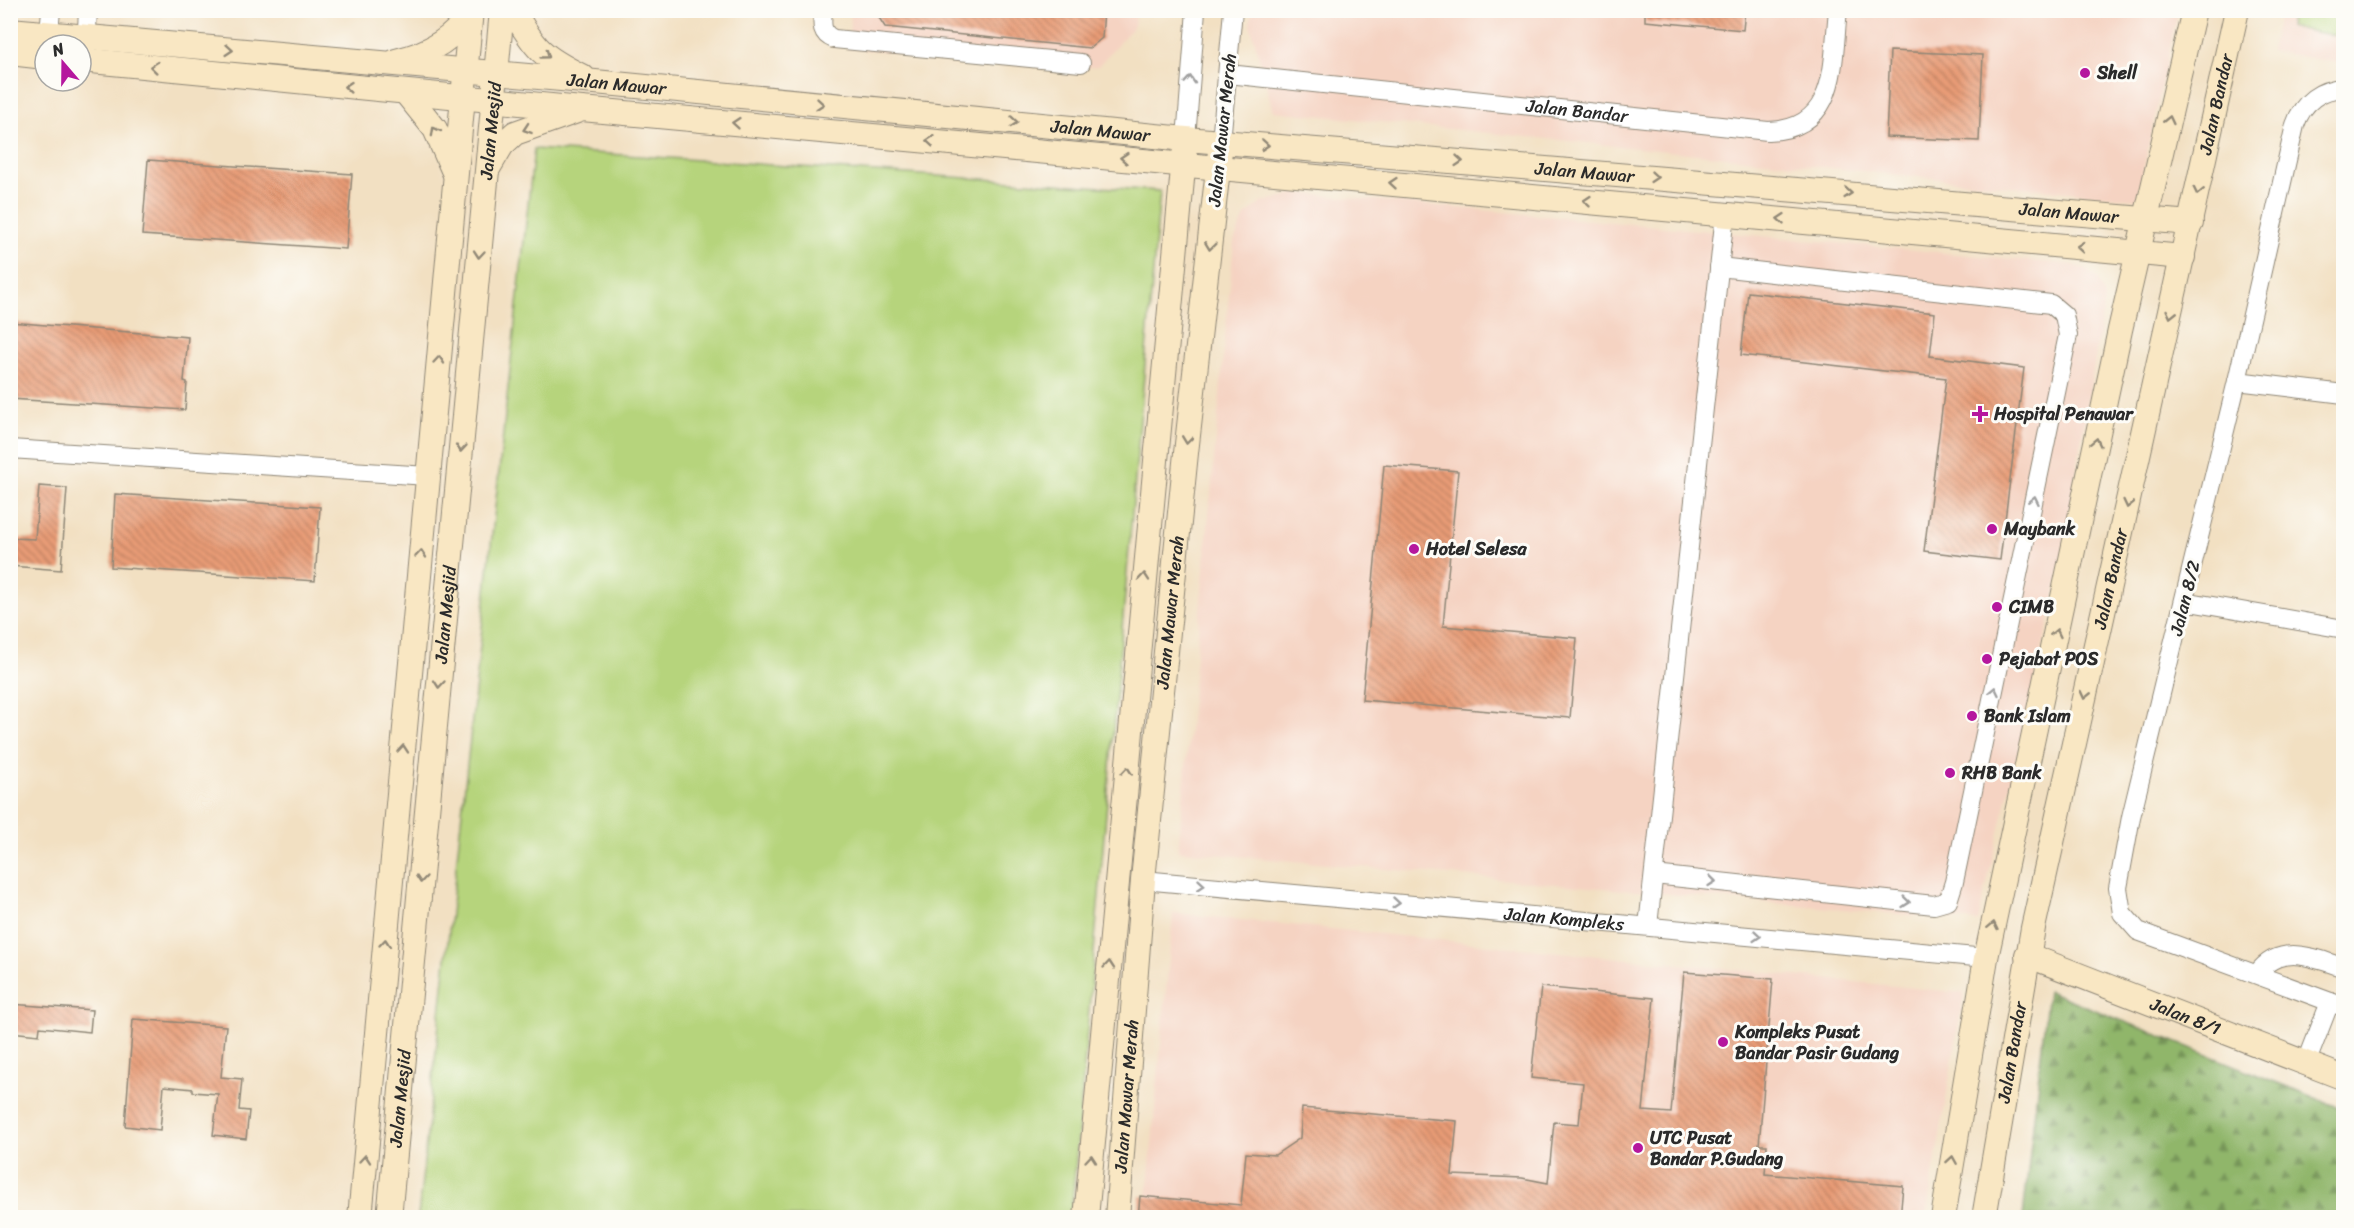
<svg xmlns="http://www.w3.org/2000/svg" width="2354" height="1228" font-family="Sriracha,sans-serif">
<style>
.built{fill:#f5d3c2}
.grass{fill:#b6d47b;stroke:#708053;stroke-width:1.5}
.forest{fill:url(#forest-firs);stroke:#5e704b;stroke-width:1.5}
.building{fill:url(#building-back-hatch)}
.lines{fill:none;stroke-linecap:round;stroke-linejoin:round}
.street-casing{stroke:#8e8676;stroke-width:20}
.secondary-casing{stroke:#8e8676;stroke-width:26}
.street{stroke:#fff;stroke-width:18}
.secondary{stroke:#f9e7c3;stroke-width:24}
.oneway{stroke:#928977}
.oneway2{stroke:#a0a0a0}
.poi-dot{fill:#b5179e;stroke:#fdfcf7;stroke-width:2}
.labels{text-anchor:middle;dominant-baseline:central;stroke-width:6;stroke-linejoin:round;paint-order:stroke}
.poi-label{font-size:18px;font-weight:bold;fill:#2b2b2b;stroke:#fdfcf7;text-anchor:start}
.street-label{font-size:18px;fill:#2b2b2b;stroke:#fdfcf7}
</style>
<defs>
<pattern id="forest-firs" width="22" height="20" patternUnits="userSpaceOnUse" patternTransform="scale(1.5)"><rect width="22" height="20" fill="#90b66b"/><path d="M5 1l3.5 6h-7zM16 11l3.5 6h-7z" fill="#769458"/></pattern>
<pattern id="building-back-hatch" width="6" height="6" patternUnits="userSpaceOnUse" patternTransform="scale(1.5)"><rect width="6" height="6" fill="#e89b76"/><path d="M-1 5l2 2M0 0l6 6M5-1l2 2" fill="none" stroke="#bc7f61"/></pattern>
</defs>
<rect width="100%" height="100%" fill="#fdfcf7"/>
<filter id="ink" filterUnits="userSpaceOnUse"><feTurbulence type="fractalNoise" baseFrequency=".0167" numOctaves="2"/><feDisplacementMap in="SourceGraphic" scale="12" xChannelSelector="R" yChannelSelector="G"/><feConvolveMatrix kernelMatrix="1 2 1 2 8 2 1 2 1" color-interpolation-filters="sRGB"/></filter>
<filter id="wash" filterUnits="userSpaceOnUse"><feTurbulence type="fractalNoise" baseFrequency=".008" numOctaves="4" result="noise"/><feDisplacementMap in="SourceGraphic" scale="24" xChannelSelector="R" yChannelSelector="G"/><feGaussianBlur stdDeviation="1.35" result="paint"/><feColorMatrix in="noise" values="0 0 0 0 0 0 0 0 0 0 0 0 0 0 0 0 0 1.4 0 .05"/><feComposite in="paint" operator="in"/></filter>
<g filter="url(#wash)">
<rect width="100%" height="100%" fill="#f2e0c2"/>
<g class="built">
<polygon points="1252,10 2178,11 2137,199 1273,111 1250,24"/>
<polygon points="851,11 1136,11 1134,26 1098,66 1077,69 848,48"/>
<polygon points="2280,11 2343,11 2343,64 2271,51"/>
<polygon points="1296,193 2074,265 2086,270 2098,279 2105,298 2058,583 1978,921 1178,851 1234,241 1245,216 1261,203"/>
<polygon points="1173,913 1964,993 1926,1217 1145,1218"/>
</g>
<g class="grass">
<polygon points="2292,11 2343,11 2343,37 2289,27"/>
<polygon points="534,149 1160,191 1071,1217 418,1217"/>
</g>
<polygon class="forest" points="2048,991 2343,1109 2343,1217 2023,1217"/>
<g id="blocks">
<g class="building">
<polygon points="874,10 1104,10 1102,38 1090,48 885,27"/>
<polygon points="1645,10 1745,10 1743,30 1645,21"/>
<polygon points="1890,51 1983,55 1979,141 1886,137"/>
<polygon points="148,160 352,174 346,249 142,235"/>
<polygon points="1748,292 1935,313 1930,356 2024,368 2000,560 1924,551 1946,378 1741,355"/>
<polygon points="10,322 188,337 184,381 187,382 185,410 10,399"/>
<polygon points="1384,465 1458,471 1443,626 1577,638 1570,718 1362,700"/>
<polygon points="39,486 67,488 61,570 10,566 10,538 35,539"/>
<polygon points="115,494 320,507 315,581 111,567"/>
<polygon points="1684,972 1773,979 1759,1145 1767,1145 1765,1174 1903,1186 1900,1218 1138,1218 1140,1196 1241,1205 1246,1153 1275,1155 1300,1138 1302,1108 1457,1121 1452,1175 1522,1178 1548,1183 1554,1122 1579,1124 1583,1083 1531,1078 1541,987 1654,998 1643,1111 1671,1113"/>
<polygon points="10,1004 92,1010 90,1032 40,1027 39,1035 10,1032"/>
<polygon points="133,1019 226,1026 221,1077 242,1079 239,1110 249,1111 246,1139 213,1135 218,1094 193,1092 193,1089 164,1086 160,1130 125,1126"/>
</g>
</g>
</g>
<g filter="url(#ink)">
<use href="#blocks" fill-opacity="0" stroke="#8e8676" stroke-width="1.5"/>
<g class="lines">
<defs>
<g id="street">
<path d="M823 10C822 23 820 34 834 39L1081 63"/>
<polyline points="48,45 51,10"/>
<polyline points="86,48 88,10"/>
<path id="s1" d="M1228 74 1768 131C1839 129 1832 63 1838 10"/>
<path d="M2344 88C2320 89 2303 102 2295 125L2237 381 2131 817 2118 888 2122 913 2138 931 2344 1007"/>
<polyline points="1186,139 1196,10"/>
<polyline points="1221,142 1233,10"/>
<polyline points="2237,381 2344,394"/>
<polyline points="10,449 428,476"/>
<polyline points="2184,601 2344,629"/>
<polyline points="1654,875 1934,905 1948,901 1954,882 2068,335 2064,315 2051,304 1719,267"/>
<path id="s2" d="M1143 880 1986 958"/>
<polyline points="1648,926 1725,214"/>
<path d="M2257 974C2279 943 2314 957 2344 968"/>
<polyline points="2306,1064 2330,1002"/>
</g>
<g id="secondary">
<path d="M513 10C535 50 543 57 583 77"/>
<path id="s3" d="M10 30 595 82 1186 139 2191 223"/>
<polyline points="10,53 45,57"/>
<polyline points="81,60 582,109 2183,257"/>
<path d="M396 61C427 54 454 40 471 12"/>
<polyline points="406,93 435,129 454,172"/>
<polyline points="489,167 502,145 515,133 577,111"/>
<path id="s4" d="M2027 955 2344 1078"/>
<polyline points="360,1218 471,10"/>
<path id="s5" d="M389 1218 502 10"/>
<polyline points="1086,1218 1185,147"/>
<path id="s6" d="M1117 1218 1143 880 1186 453 1220 151"/>
<polyline points="1943,1218 1986,958 2120,330 2194,10"/>
<path id="s7" d="M1984 1218 2033 928 2237 10"/>
</g>
</defs>
<use href="#street" class="street-casing"/>
<use href="#secondary" class="secondary-casing"/>
<use href="#street" class="street"/>
<use href="#secondary" class="secondary"/>
</g>
<defs><path id="oneway-chevron" d="M-2-3.5L2.5 0L-2 3.5" fill="none" stroke-width="1.6" stroke-linecap="round" stroke-linejoin="round" transform="scale(1.5)"/></defs>
<g class="oneway">
<use href="#oneway-chevron" transform="translate(229 50) rotate(5)"/>
<use href="#oneway-chevron" transform="translate(546 55) rotate(36)"/>
<use href="#oneway-chevron" transform="translate(154 67) rotate(-174)"/>
<use href="#oneway-chevron" transform="translate(348 87) rotate(-174)"/>
<use href="#oneway-chevron" transform="translate(820 104) rotate(5)"/>
<use href="#oneway-chevron" transform="translate(2169 120) rotate(-77)"/>
<use href="#oneway-chevron" transform="translate(1014 122) rotate(5)"/>
<use href="#oneway-chevron" transform="translate(736 123) rotate(-175)"/>
<use href="#oneway-chevron" transform="translate(527 129) rotate(161)"/>
<use href="#oneway-chevron" transform="translate(435 131) rotate(-119)"/>
<use href="#oneway-chevron" transform="translate(930 141) rotate(-175)"/>
<use href="#oneway-chevron" transform="translate(1265 145) rotate(5)"/>
<use href="#oneway-chevron" transform="translate(1124 158) rotate(-175)"/>
<use href="#oneway-chevron" transform="translate(1459 161) rotate(5)"/>
<use href="#oneway-chevron" transform="translate(1654 177) rotate(5)"/>
<use href="#oneway-chevron" transform="translate(1393 183) rotate(-175)"/>
<use href="#oneway-chevron" transform="translate(2198 191) rotate(102)"/>
<use href="#oneway-chevron" transform="translate(1848 193) rotate(5)"/>
<use href="#oneway-chevron" transform="translate(1587 201) rotate(-175)"/>
<use href="#oneway-chevron" transform="translate(1781 219) rotate(-175)"/>
<use href="#oneway-chevron" transform="translate(1210 246) rotate(97)"/>
<use href="#oneway-chevron" transform="translate(2080 247) rotate(-175)"/>
<use href="#oneway-chevron" transform="translate(479 254) rotate(95)"/>
<use href="#oneway-chevron" transform="translate(2171 314) rotate(103)"/>
<use href="#oneway-chevron" transform="translate(439 360) rotate(-85)"/>
<use href="#oneway-chevron" transform="translate(1187 440) rotate(97)"/>
<use href="#oneway-chevron" transform="translate(2096 442) rotate(-78)"/>
<use href="#oneway-chevron" transform="translate(461 448) rotate(95)"/>
<use href="#oneway-chevron" transform="translate(2128 504) rotate(103)"/>
<use href="#oneway-chevron" transform="translate(421 554) rotate(-85)"/>
<use href="#oneway-chevron" transform="translate(1144 577) rotate(-85)"/>
<use href="#oneway-chevron" transform="translate(2056 633) rotate(-78)"/>
<use href="#oneway-chevron" transform="translate(439 684) rotate(95)"/>
<use href="#oneway-chevron" transform="translate(2085 695) rotate(103)"/>
<use href="#oneway-chevron" transform="translate(403 749) rotate(-85)"/>
<use href="#oneway-chevron" transform="translate(1127 771) rotate(-85)"/>
<use href="#oneway-chevron" transform="translate(421 879) rotate(95)"/>
<use href="#oneway-chevron" transform="translate(1993 926) rotate(-78)"/>
<use href="#oneway-chevron" transform="translate(385 943) rotate(-85)"/>
<use href="#oneway-chevron" transform="translate(1109 965) rotate(-85)"/>
<use href="#oneway-chevron" transform="translate(365 1159) rotate(-85)"/>
<use href="#oneway-chevron" transform="translate(1091 1159) rotate(-85)"/>
<use href="#oneway-chevron" transform="translate(1952 1160) rotate(-81)"/>
</g>
<g class="oneway2">
<use href="#oneway-chevron" transform="translate(1190 80) rotate(-86)"/>
<use href="#oneway-chevron" transform="translate(2034 500) rotate(-78)"/>
<use href="#oneway-chevron" transform="translate(1994 691) rotate(-78)"/>
<use href="#oneway-chevron" transform="translate(1712 881) rotate(6)"/>
<use href="#oneway-chevron" transform="translate(1201 885) rotate(5)"/>
<use href="#oneway-chevron" transform="translate(1906 902) rotate(6)"/>
<use href="#oneway-chevron" transform="translate(1396 903) rotate(5)"/>
<use href="#oneway-chevron" transform="translate(1757 936) rotate(5)"/>
</g>
</g>
<g class="poi-dot">
<circle cx="2085" cy="73" r="6"/>
<path d="M1977 405h6v6h6v6h-6v6h-6v-6h-6v-6h6z"/>
<circle cx="1992" cy="529" r="6"/>
<circle cx="1414" cy="549" r="6"/>
<circle cx="1997" cy="607" r="6"/>
<circle cx="1987" cy="659" r="6"/>
<circle cx="1972" cy="716" r="6"/>
<circle cx="1950" cy="773" r="6"/>
<circle cx="1723" cy="1042" r="6"/>
<circle cx="1638" cy="1148" r="6"/>
</g>
<g class="labels">
<g class="poi-label">
<text x="2097" y="73">Shell</text>
<text x="1994" y="414">Hospital Penawar</text>
<text x="2004" y="529">Maybank</text>
<text x="1426" y="549">Hotel Selesa</text>
<text x="2009" y="607">CIMB</text>
<text x="1999" y="659">Pejabat POS</text>
<text x="1984" y="716">Bank Islam</text>
<text x="1962" y="773">RHB Bank</text>
<text x="1735" y="1032">Kompleks Pusat<tspan x="1735" dy="21">Bandar Pasir Gudang</tspan></text>
<text x="1650" y="1138">UTC Pusat<tspan x="1650" dy="21">Bandar P.Gudang</tspan></text>
</g>
<g class="street-label">
<text stroke="none"><textPath href="#s3" startOffset="609">Jalan Mawar</textPath></text>
<text stroke="none"><textPath href="#s7" startOffset="1138">Jalan Bandar</textPath></text>
<text stroke="none"><textPath href="#s1" startOffset="351">Jalan Bandar</textPath></text>
<text stroke="none"><textPath href="#s5" startOffset="1092">Jalan Mesjid</textPath></text>
<text transform="translate(1222 130) rotate(-84)">Jalan Mawar Merah</text>
<text stroke="none"><textPath href="#s3" startOffset="1095">Jalan Mawar</textPath></text>
<text stroke="none"><textPath href="#s3" startOffset="1581">Jalan Mawar</textPath></text>
<text stroke="none"><textPath href="#s3" startOffset="2067">Jalan Mawar</textPath></text>
<text stroke="none"><textPath href="#s7" startOffset="652">Jalan Bandar</textPath></text>
<text transform="translate(2185 598) rotate(-76)">Jalan 8/2</text>
<text stroke="none"><textPath href="#s5" startOffset="606">Jalan Mesjid</textPath></text>
<text stroke="none"><textPath href="#s6" startOffset="608">Jalan Mawar Merah</textPath></text>
<text stroke="none"><textPath href="#s2" startOffset="423">Jalan Kompleks</textPath></text>
<text stroke="none"><textPath href="#s4" startOffset="170">Jalan 8/1</textPath></text>
<text stroke="none"><textPath href="#s7" startOffset="168">Jalan Bandar</textPath></text>
<text stroke="none"><textPath href="#s5" startOffset="120">Jalan Mesjid</textPath></text>
<text stroke="none"><textPath href="#s6" startOffset="122">Jalan Mawar Merah</textPath></text>
</g>
</g>
<rect width="2354" height="1228" fill="none" stroke="#fdfcf7" stroke-width="36"/>
<g transform="translate(63 63) rotate(340)"><circle r="28" fill="#fdfcf7" stroke="#a9a8a5" stroke-width="1.5"/>
<path d="M0-4.5L10 22L0 15L-10 22Z" fill="#b5179e"/>
<text y="-9" font-size="16" font-weight="bold" text-anchor="middle" fill="#2b2b2b">N</text>
</g>
</svg>
